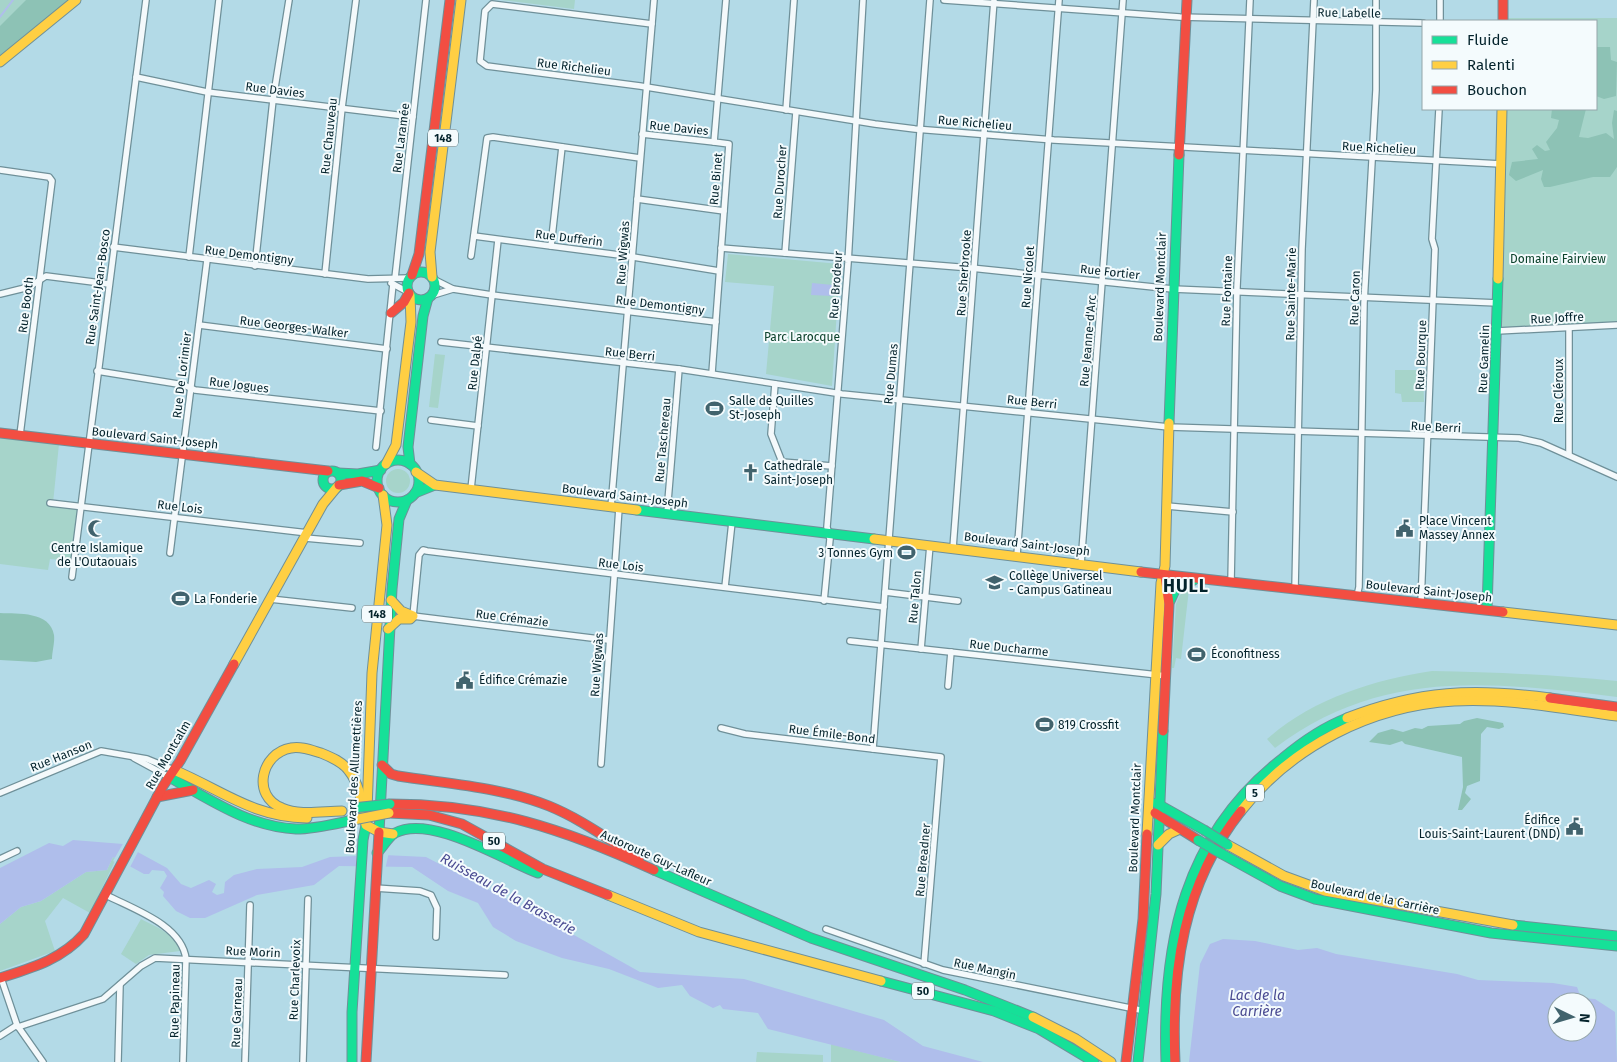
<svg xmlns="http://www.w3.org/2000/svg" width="1617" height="1062" font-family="'Fira Sans',sans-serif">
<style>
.green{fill:#a6d4ca}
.forest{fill:#8dc2b5}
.water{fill:#afbeeb;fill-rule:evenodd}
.pier{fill:#b3dae7}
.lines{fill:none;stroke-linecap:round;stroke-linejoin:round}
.stream{stroke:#afbeeb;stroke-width:2}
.street-casing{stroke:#6f9099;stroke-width:8}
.fast-casing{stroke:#6f9099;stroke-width:11}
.slow-casing{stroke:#6f9099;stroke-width:11}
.jam-casing{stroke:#6f9099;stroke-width:11}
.street{stroke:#f4f9fb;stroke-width:5.5}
.fast{stroke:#16e098;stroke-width:9}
.slow{stroke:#ffcf43;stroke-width:9}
.jam{stroke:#f24e42;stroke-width:9}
.fast-bridge-casing{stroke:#6f9099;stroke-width:11;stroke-linecap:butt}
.slow-bridge-casing{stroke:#6f9099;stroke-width:11;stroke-linecap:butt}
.fast-bridge{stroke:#16e098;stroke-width:9}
.slow-bridge{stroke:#ffcf43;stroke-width:9}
.labels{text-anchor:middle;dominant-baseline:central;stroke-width:4;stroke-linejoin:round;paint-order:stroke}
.shield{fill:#f4fbfd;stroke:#4c646b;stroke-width:1}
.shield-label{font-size:11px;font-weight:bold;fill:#04232c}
.street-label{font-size:12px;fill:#04232c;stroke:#f4fbfd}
.park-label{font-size:12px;fill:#0c422b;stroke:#f4fbfd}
.poi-label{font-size:12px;fill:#04232c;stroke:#f4fbfd;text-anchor:start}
.water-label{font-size:14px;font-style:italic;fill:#4a4b92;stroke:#f4fbfd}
.district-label{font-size:18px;font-weight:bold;letter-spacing:1px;fill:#04232c;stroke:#f4fbfd}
</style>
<rect width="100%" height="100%" fill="#b3dae7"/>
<g class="green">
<polygon points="0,0 69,0 0,57"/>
<polygon points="501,0 575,0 574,9"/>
<polygon points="1503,18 1617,18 1617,325 1497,331 1502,109 1596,109 1596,21 1503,21"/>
<polygon points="728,254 840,264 832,386 766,374 774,286 725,282"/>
<polygon points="435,354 445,355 438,408 429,407"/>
<polygon points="1395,370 1423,370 1424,402 1402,402 1401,394 1395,393"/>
<polygon points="0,438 59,444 53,503 81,506 74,561 50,559 48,570 0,564"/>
<circle cx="398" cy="481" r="12"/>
<polygon points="1189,589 1181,659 1176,658 1174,668 1172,668 1176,604 1180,595"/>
<path d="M1432 671C1494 672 1555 675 1617 681V697C1492 682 1382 667 1275 748L1267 739C1312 699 1373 680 1432 671Z"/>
<polygon points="113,857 116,859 90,913 63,898 45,921 55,951 0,971 0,924 21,907 41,901 86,872 107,870"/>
<path d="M141 919C158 928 174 933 180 951L149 955 136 964 121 954Z"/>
<polygon points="831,1044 901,1062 831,1062"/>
<polygon points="757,1052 823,1055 823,1062 756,1062"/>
</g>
<g class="forest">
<polygon points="26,0 69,0 0,57 0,26"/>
<polygon points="1596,47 1610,47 1611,60 1617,62 1616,96 1604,99 1596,96"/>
<polygon points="1552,109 1586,109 1579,137 1588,138 1606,133 1614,139 1612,123 1614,110 1617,111 1617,167 1610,177 1593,177 1550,187 1544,187 1541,179 1543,170 1516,181 1509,175 1512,162 1538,159 1532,149 1537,145 1545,151 1550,150 1546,142 1557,128 1559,120 1551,118"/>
<path d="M0 613C18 614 50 611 54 635 55 642 52 652 52 659L36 662 0 660Z"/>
<polygon points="1477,718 1503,723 1504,727 1499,729 1487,727 1481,734 1480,781 1467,786 1465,793 1471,799 1462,810 1458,810 1463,787 1462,757 1405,744 1402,741 1390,745 1369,742 1378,733 1392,729 1403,732 1415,728 1422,729 1428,726 1460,724 1464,721"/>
</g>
<g class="water">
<polygon points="812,283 833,285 833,296 811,295"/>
<polygon points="73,840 123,844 167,868 181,884 191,888 209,880 216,884 212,892 217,895 224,893 225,882 234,875 257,869 302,867 330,857 384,855 426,857 549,921 640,972 744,979 884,1020 923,1046 983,1062 901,1062 768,1029 758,1013 723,1009 720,1005 713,1008 690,996 682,985 658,988 609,969 562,958 516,941 493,927 478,903 448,891 412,867 339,866 314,885 257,895 205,918 190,918 176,911 163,896 164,892 160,888 167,876 164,871 152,870 149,874 144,874 113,857 107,870 86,872 41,901 21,907 0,924 0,868 49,843 63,846"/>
<path d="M1223 939 1255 941 1298 950 1317 948 1336 954 1457 974 1478 980 1553 983 1577 987 1581 998 1595 999 1615 1012 1617 1062H1189L1200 964 1210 944ZM1557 1002H1587V1032H1557Z"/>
</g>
<g class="pier">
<polygon points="124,842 139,850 129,869 113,861"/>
<polygon points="356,852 389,852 385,870 356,869"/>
</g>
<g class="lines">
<polyline class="stream" points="0,17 13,0"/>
<defs>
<g id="street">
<polyline points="944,0 1180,17 1423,23"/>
<polyline points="1440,21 1440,0"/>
<polyline points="652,24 492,4 485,11 480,61 487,66 640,86 875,124 915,129 1054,140 1501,164"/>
<polyline points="136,77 207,92 413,117"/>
<polyline points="786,110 794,0"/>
<polyline points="642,134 714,142"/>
<polyline points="0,170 49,177 52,181 20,435"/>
<polyline points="637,199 724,211"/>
<polyline points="474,236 627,256 719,271"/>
<polyline points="551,246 562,147"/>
<polyline points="113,247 368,279 409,278"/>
<polyline points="721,248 971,268 1173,289 1498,303"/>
<polyline points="785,253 796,112"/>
<polyline points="471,256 487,138 493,137 640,158"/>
<polyline points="189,257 219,0"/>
<polyline points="255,266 273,100 289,0"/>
<polyline points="325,274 342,108 356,0"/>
<polyline points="395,278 426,0"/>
<polyline points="433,279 453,289 492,295 716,322"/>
<polyline points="391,283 408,292"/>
<polyline points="0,294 29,287 46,276 109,284"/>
<polyline points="430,296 453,289"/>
<polyline points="199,325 387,349"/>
<polyline points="1497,331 1617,325"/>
<polyline points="441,342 679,369 842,394 1169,427 1519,438 1541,443 1617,477"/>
<polyline points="97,371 184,385 195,390 381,411"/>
<polyline points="712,373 729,144 714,142 726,0"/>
<polyline points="775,384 771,434 782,462 832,466"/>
<polyline points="431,420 478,426"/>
<polyline points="376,447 393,284"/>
<polyline points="1569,455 1569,328"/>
<polyline points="471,489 498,240"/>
<polyline points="50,503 308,533"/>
<polyline points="1167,506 1233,512"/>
<polyline points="611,507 654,0"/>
<polyline points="667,513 679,369"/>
<polyline points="305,538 360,543"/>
<polyline points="953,548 994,0"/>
<polyline points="170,553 207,260"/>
<polyline points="1017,555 1059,0"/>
<polyline points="1081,564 1123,0"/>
<polyline points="72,577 146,0"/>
<polyline points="1231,582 1237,287 1250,0"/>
<polyline points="725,587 732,522"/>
<polyline points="1295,589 1302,249 1314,0"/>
<polyline points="885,592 958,601"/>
<polyline points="1357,596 1359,587 1364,303 1376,90 1376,0"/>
<polyline points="270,599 352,608"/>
<polyline points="824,601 830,539 827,527 848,263 863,0"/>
<polyline points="1421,603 1435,249 1432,239 1439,109"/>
<polyline points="608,640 413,616 419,555 423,550 427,551 884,607"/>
<polyline points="850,641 1167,676"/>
<polyline points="921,649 930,545"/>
<polyline points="948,686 951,652"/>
<polyline points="721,728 745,734 941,757 924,964"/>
<polyline points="873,749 930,0"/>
<polyline points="134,758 169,777"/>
<polyline points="601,764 619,508"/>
<polyline points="0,793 101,751 147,759 174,770"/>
<polyline points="0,859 17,851"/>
<polyline points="375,888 420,891 431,895 437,908 436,937"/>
<path d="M106 895C133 909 182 925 186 959L183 1062"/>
<polyline points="826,929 943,970 1145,1011"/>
<polyline points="1,978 17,1025 43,1062"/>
<polyline points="18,1027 103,999 141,966 155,958 505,975"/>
<polyline points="0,1036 17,1025"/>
<polyline points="118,1062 120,985"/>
<polyline points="245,1062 250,905"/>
<polyline points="303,1062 308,899"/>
</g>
<g id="fast">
<circle cx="421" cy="286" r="14"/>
<polyline points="1169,423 1179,155"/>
<circle cx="398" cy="481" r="21"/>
<polyline points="410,464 408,447 423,316 428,298"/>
<circle cx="332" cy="480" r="9"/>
<polyline points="338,473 358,474 381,470"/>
<polyline points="415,493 435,485"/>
<polyline points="637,510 874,539"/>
<polyline points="1170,601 1177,586 1194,580"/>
<polyline points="1487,609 1498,279"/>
<path d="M169 777C209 799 249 827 296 829 315 829 334 824 353 820"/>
<polyline points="1156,803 1204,830"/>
<polyline points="379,832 392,589 399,519 407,500"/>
<path d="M377 853C383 847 388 837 395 833 431 814 503 860 538 873"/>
<polyline points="1222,854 1280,886 1315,899 1491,933 1617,946"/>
<polyline points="654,870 811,938 965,990 1033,1017"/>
<polyline points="1513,925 1617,936"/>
<polyline points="881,981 994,1011 1039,1029 1094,1062"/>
<polyline points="352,1062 352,1012 363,840 366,825"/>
<polyline points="1138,1062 1156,894 1163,731"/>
<path d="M1166 1062C1162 942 1184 835 1283 758 1302 742 1324 727 1347 718"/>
</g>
<g id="slow">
<polyline points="0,62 76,0"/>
<polyline points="432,277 430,252 461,0"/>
<polyline points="1498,279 1502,109"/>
<polyline points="386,464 396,445 411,322 410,295"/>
<polyline points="416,472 435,485 637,510"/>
<polyline points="874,539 1141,572"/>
<polyline points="1503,612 1617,625"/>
<polyline points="388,629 399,619 410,619 413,616 401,611 391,600"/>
<polyline points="234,664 323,504 337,487"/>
<path d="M1347 718C1419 690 1474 688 1550 698"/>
<path d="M174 770C222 790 252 817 307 818"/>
<path d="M342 811C323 811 300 816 282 808 251 796 261 753 291 748 301 746 311 750 321 753 331 757 343 762 349 771 361 786 362 807 366 825L379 832 393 834"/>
<polyline points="367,811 372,673 387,525 383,495"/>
<path d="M1241 811C1292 746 1371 706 1454 701 1509 698 1563 709 1617 716"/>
<polyline points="1147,834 1161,583 1165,566 1169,423"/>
<polyline points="1158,845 1169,834 1180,829"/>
<polyline points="1228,845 1284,876 1325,891 1513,925"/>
<polyline points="608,895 699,932 881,981"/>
<polyline points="1033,1017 1076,1039 1111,1062"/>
</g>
<g id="jam">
<polyline points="1503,0 1503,21"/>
<polyline points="1179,155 1187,0"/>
<polyline points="412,275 419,254 450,0"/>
<polyline points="391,313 404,302 409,293"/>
<polyline points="0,433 328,471"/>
<polyline points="339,485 362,481 379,488"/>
<polyline points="1141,572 1503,612"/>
<polyline points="1550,698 1617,707"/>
<polyline points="1163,731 1169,604 1165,576"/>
<path d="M382 765 391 774 398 776C449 784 501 787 549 806 581 819 609 840 639 858"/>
<polyline points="157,797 193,790"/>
<path d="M390 804C490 804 564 829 654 870"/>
<polyline points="389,813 429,815 462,824 543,869 608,895"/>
<polyline points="1155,813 1198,840"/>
<path d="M0 978C31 968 61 960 84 934L163 786 180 761 234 664"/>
<polyline points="366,1062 379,832"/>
<polyline points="1126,1062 1143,919 1147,834"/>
<path d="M1175 1062C1171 971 1183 884 1241 811"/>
</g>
</defs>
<use href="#street" class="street-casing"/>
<use href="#fast" class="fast-casing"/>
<use href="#slow" class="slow-casing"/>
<use href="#jam" class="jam-casing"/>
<use href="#street" class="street"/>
<use href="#fast" class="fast"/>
<use href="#slow" class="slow"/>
<use href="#jam" class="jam"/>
<defs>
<g id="fast-bridge">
<polyline points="353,808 390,804"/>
<polyline points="1204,830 1228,845"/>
<polyline points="1198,840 1222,854"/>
</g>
<polyline id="slow-bridge" points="353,820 389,813"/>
</defs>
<use href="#fast-bridge" class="fast-bridge-casing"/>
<use href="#slow-bridge" class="slow-bridge-casing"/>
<use href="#fast-bridge" class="fast-bridge"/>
<use href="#slow-bridge" class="slow-bridge"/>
</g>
<defs>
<symbol id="stadium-bare" viewBox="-9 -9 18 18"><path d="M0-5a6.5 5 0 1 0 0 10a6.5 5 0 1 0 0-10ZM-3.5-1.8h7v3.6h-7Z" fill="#41636d" stroke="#f4fbfd" stroke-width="2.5" paint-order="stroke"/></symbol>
<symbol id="church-bare" viewBox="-9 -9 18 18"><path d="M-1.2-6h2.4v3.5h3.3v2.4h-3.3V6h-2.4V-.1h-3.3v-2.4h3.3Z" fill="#41636d" stroke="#f4fbfd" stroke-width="2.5" paint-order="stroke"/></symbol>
<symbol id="civic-bare" viewBox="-9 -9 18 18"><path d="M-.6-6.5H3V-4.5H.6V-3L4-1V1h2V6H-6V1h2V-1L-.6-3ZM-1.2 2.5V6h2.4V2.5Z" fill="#41636d" stroke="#f4fbfd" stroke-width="2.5" paint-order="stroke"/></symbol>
<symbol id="mosque-bare" viewBox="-9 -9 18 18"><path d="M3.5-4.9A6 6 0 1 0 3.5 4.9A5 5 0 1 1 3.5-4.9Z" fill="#41636d" stroke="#f4fbfd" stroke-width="2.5" paint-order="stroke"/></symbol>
<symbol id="university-bare" viewBox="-9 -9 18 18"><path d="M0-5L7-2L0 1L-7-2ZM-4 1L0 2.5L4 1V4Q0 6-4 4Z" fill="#41636d" stroke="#f4fbfd" stroke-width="2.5" paint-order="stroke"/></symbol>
</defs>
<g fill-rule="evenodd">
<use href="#stadium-bare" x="702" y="396" width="25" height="25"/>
<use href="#church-bare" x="738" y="460" width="25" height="25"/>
<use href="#civic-bare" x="1392" y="516" width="25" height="25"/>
<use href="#mosque-bare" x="84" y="516" width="25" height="25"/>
<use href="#stadium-bare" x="894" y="540" width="25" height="25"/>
<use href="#university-bare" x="982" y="570" width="25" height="25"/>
<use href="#stadium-bare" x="168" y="586" width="25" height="25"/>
<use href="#stadium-bare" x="1184" y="642" width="25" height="25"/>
<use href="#civic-bare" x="452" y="668" width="25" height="25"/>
<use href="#stadium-bare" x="1032" y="712" width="25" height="25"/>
<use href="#civic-bare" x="1562" y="814" width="25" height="25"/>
</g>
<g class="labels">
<g class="shield">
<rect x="428" y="129.5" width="30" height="17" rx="4"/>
<rect x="362" y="605.5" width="30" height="17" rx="4"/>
<rect x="1246" y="784.5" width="18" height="17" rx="4"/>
<rect x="483" y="832.5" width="22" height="17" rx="4"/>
<rect x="912" y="982.5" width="22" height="17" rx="4"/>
</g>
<g class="shield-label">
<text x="443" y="138">148</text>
<text x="377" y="614">148</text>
<text x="1255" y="793">5</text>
<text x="494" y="841">50</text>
<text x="923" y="991">50</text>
</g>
<g class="street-label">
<text transform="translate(1349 13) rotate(1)">Rue Labelle</text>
<text transform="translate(574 67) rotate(7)">Rue Richelieu</text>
<text transform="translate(275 90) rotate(7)">Rue Davies</text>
<text transform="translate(975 123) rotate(5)">Rue Richelieu</text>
<text transform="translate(679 128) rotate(6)">Rue Davies</text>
<text transform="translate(329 136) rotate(-84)">Rue Chauveau</text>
<text transform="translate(401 138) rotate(-83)">Rue Laramée</text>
<text transform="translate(1379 148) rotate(3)">Rue Richelieu</text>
<text transform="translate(716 179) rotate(-85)">Rue Binet</text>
<text transform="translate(780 182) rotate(-86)">Rue Durocher</text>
<text transform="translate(569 238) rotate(7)">Rue Dufferin</text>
<text transform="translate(623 253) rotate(-86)">Rue Wìgwàs</text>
<text transform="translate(249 255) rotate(7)">Rue Demontigny</text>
<text transform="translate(1110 272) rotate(6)">Rue Fortier</text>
<text transform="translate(964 273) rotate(-86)">Rue Sherbrooke</text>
<text transform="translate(1028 277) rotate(-86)">Rue Nicolet</text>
<text transform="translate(836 285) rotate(-86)">Rue Brodeur</text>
<text transform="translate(98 287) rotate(-82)">Rue Saint-Jean-Bosco</text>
<text transform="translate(1160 287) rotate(-88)">Boulevard Montclair</text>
<text transform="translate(1227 291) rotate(-88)">Rue Fontaine</text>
<text transform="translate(1291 294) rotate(-89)">Rue Sainte-Marie</text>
<text transform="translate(1355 298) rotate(-88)">Rue Caron</text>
<text transform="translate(26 305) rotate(-83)">Rue Booth</text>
<text transform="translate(660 305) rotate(7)">Rue Demontigny</text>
<text transform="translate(1557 318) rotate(-3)">Rue Joffre</text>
<text transform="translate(294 327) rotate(7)">Rue Georges-Walker</text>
<text transform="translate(1088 341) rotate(-85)">Rue Jeanne-d'Arc</text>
<text transform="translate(630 354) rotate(6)">Rue Berri</text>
<text transform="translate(1421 355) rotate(-88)">Rue Bourque</text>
<text transform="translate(1484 359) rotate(-88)">Rue Gamelin</text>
<text transform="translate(475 363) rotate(-84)">Rue Dalpé</text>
<text transform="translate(891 374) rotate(-85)">Rue Dumas</text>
<text transform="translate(182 375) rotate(-83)">Rue De Lorimier</text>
<text transform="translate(239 385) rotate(7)">Rue Jogues</text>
<text transform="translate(1559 391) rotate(-90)">Rue Cléroux</text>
<text transform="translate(1032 402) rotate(6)">Rue Berri</text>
<text transform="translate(1436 427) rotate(3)">Rue Berri</text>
<text transform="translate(155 438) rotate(6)">Boulevard Saint-Joseph</text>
<text transform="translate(663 440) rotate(-85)">Rue Taschereau</text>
<text transform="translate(625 496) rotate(7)">Boulevard Saint-Joseph</text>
<text transform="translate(180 507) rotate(7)">Rue Lois</text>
<text transform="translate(1027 544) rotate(7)">Boulevard Saint-Joseph</text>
<text transform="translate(621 565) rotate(7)">Rue Lois</text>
<text transform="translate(1429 591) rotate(6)">Boulevard Saint-Joseph</text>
<text transform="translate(915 597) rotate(-85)">Rue Talon</text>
<text transform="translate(512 618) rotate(7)">Rue Crémazie</text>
<text transform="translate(1009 648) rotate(6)">Rue Ducharme</text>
<text transform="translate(597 665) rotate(-86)">Rue Wìgwàs</text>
<text transform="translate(832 734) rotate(7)">Rue Émile-Bond</text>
<text transform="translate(168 755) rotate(-60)">Rue Montcalm</text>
<text transform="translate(61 756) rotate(-22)">Rue Hanson</text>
<text transform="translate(354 777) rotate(-87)">Boulevard des Allumettières</text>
<text transform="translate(1135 818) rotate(-88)">Boulevard Montclair</text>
<text transform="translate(656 858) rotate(24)">Autoroute Guy-Lafleur</text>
<text transform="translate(923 860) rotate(-85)">Rue Breadner</text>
<text transform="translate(1375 897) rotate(12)">Boulevard de la Carrière</text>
<text transform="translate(253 952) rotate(3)">Rue Morin</text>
<text transform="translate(985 969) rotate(12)">Rue Mangin</text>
<text transform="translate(295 980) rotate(-88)">Rue Charlevoix</text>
<text transform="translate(175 1001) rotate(-89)">Rue Papineau</text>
<text transform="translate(237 1013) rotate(-88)">Rue Garneau</text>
</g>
<g class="park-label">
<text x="1558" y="259">Domaine Fairview</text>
<text x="802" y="337">Parc Larocque</text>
</g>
<g class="poi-label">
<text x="729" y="401">Salle de Quilles<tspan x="729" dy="14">St-Joseph</tspan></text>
<text x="764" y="466">Cathedrale<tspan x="764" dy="14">Saint-Joseph</tspan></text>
<text x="1419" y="521">Place Vincent<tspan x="1419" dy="14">Massey Annex</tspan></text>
<text x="97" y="548" text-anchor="middle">Centre Islamique<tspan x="97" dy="14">de L'Outaouais</tspan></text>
<text x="893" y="553" text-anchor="end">3 Tonnes Gym</text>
<text x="1009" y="576">Collège Universel<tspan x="1009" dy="14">- Campus Gatineau</tspan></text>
<text x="194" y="599">La Fonderie</text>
<text x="1211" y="654">Éconofitness</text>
<text x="479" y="680">Édifice Crémazie</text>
<text x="1058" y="725">819 Crossfit</text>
<text x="1560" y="820" text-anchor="end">Édifice<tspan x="1560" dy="14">Louis-Saint-Laurent (DND)</tspan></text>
</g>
<g class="water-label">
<text transform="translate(508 894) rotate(29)">Ruisseau de la Brasserie</text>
<text x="1257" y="995">Lac de la<tspan x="1257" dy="16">Carrière</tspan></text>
</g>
<g class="district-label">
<text x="1186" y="586">HULL</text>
</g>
</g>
<rect x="1422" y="20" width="175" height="90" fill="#f4fbfd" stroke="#94a5a9"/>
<rect x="1432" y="36" width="25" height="8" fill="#16e098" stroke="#94a5a9"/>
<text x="1467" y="45" font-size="15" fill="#04232c">Fluide</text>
<rect x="1432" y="61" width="25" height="8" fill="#ffcf43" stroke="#94a5a9"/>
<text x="1467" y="70" font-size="15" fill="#04232c">Ralenti</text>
<rect x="1432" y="86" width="25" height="8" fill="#f24e42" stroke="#94a5a9"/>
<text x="1467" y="95" font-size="15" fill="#04232c">Bouchon</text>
<g transform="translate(1572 1017) rotate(95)"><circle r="24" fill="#f4fbfd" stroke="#94a5a9"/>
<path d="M0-4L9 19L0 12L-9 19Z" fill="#41636d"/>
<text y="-8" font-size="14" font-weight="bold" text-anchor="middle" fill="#04232c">N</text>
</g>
</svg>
